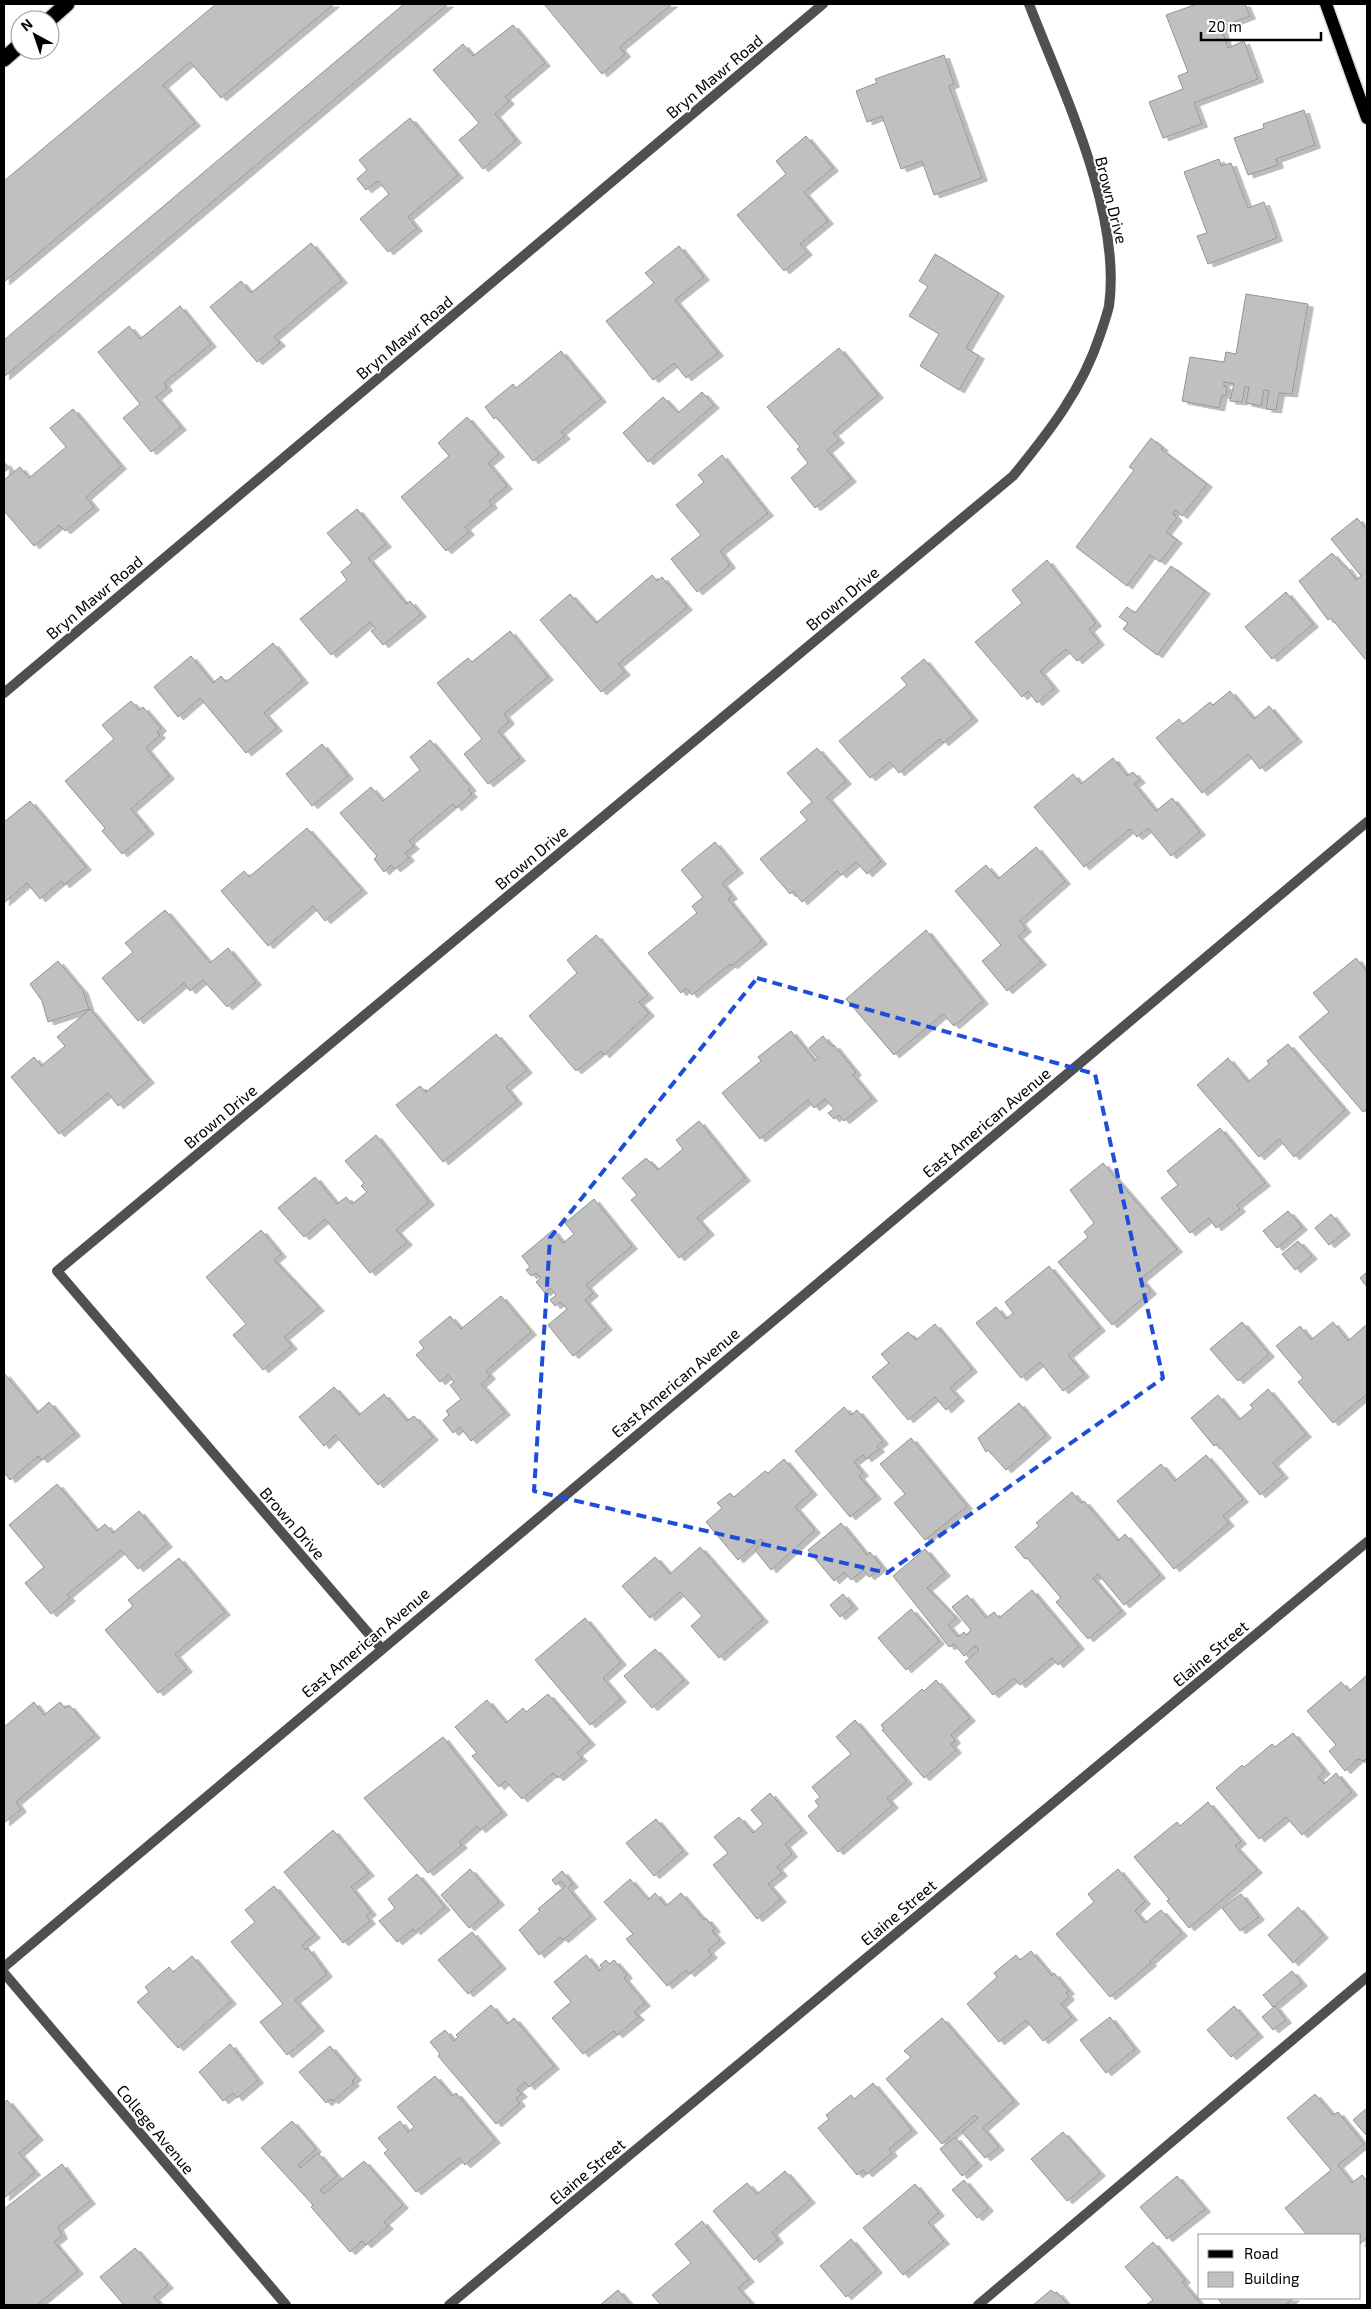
<svg xmlns="http://www.w3.org/2000/svg" width="1371" height="2309" font-family="'Exo 2',sans-serif">
<style>
.building{fill:#c0c0c0;stroke:#949494;filter:url(#shadow)}
.lines{fill:none;stroke-linecap:round;stroke-linejoin:round}
.primary-casing{stroke:#dbdbdb;stroke-width:15}
.motorway-casing{stroke:#dbdbdb;stroke-width:18}
.service{stroke:#505050;stroke-width:10}
.minor{stroke:#505050;stroke-width:10}
.primary{stroke:#000;stroke-width:12}
.motorway{stroke:#000;stroke-width:15}
.marked{fill:none;stroke:#1d4ed8;stroke-width:4;stroke-dasharray:10 6;stroke-linejoin:round}
.labels{text-anchor:middle;dominant-baseline:central;stroke-width:4;stroke-linejoin:round;paint-order:stroke}
.street-label{font-size:16px;fill:#000;stroke:#fff}
</style>
<defs>
<filter id="shadow"><feDropShadow dx="5.5" dy="3" stdDeviation="0" flood-color="#0004"/></filter>
</defs>
<rect width="100%" height="100%" fill="#fff"/>
<g class="building">
<polygon points="216,4 334,4 221,98 190,62 163,85 195,123 4,282 4,181"/>
<polygon points="404,4 448,4 4,377 4,340"/>
<polygon points="544,4 672,4 620,47 625,54 602,74"/>
<polygon points="1197,4 1245,4 1250,16 1221,27 1228,48 1244,41 1258,79 1194,103 1202,124 1163,138 1149,102 1183,89 1178,76 1188,72 1166,15"/>
<polygon points="513,25 545,63 505,97 509,101 495,114 516,140 483,169 459,140 479,123 433,70 463,44 473,56"/>
<polygon points="944,55 954,84 949,86 982,178 934,195 922,161 901,169 882,116 867,122 856,91 877,83 875,79"/>
<polygon points="1304,110 1315,145 1276,159 1278,165 1248,175 1234,138 1264,128 1263,124"/>
<polygon points="410,118 458,175 408,217 417,228 388,252 360,219 389,194 378,181 366,190 357,179 367,170 359,160"/>
<polygon points="806,136 833,168 804,192 828,221 800,244 807,252 784,271 737,215 786,174 776,161"/>
<polygon points="1219,159 1221,166 1231,163 1248,208 1264,202 1277,238 1208,264 1197,236 1207,233 1184,172"/>
<polygon points="311,243 342,280 274,337 280,343 257,362 210,307 241,281 251,293"/>
<polygon points="679,246 704,277 675,300 718,353 686,378 674,363 653,380 606,321 654,283 645,273"/>
<polygon points="935,254 999,293 966,348 979,356 959,390 920,366 939,334 909,316 928,286 919,281"/>
<polygon points="1246,294 1308,304 1292,394 1279,393 1276,410 1266,409 1269,391 1264,390 1261,406 1246,403 1249,387 1245,387 1242,402 1230,401 1234,384 1224,382 1224,386 1227,387 1226,396 1222,395 1219,408 1182,401 1190,357 1224,362 1226,352 1236,354"/>
<polygon points="180,306 211,344 164,383 167,388 156,397 181,427 151,452 123,418 140,404 98,352 129,326 140,339"/>
<polygon points="839,348 878,395 833,433 839,440 827,450 851,479 815,508 791,478 808,463 797,449 800,447 767,407"/>
<polygon points="561,351 601,399 561,432 565,436 533,461 496,417 494,419 485,407 513,384 516,388"/>
<polygon points="702,392 714,405 648,462 623,433 663,397 678,413"/>
<polygon points="73,409 121,466 86,497 94,507 65,531 59,525 34,546 4,511 4,480 20,467 29,478 66,447 50,428"/>
<polygon points="467,417 499,454 488,463 507,486 489,501 492,505 465,527 469,532 446,551 401,497 449,456 438,443"/>
<polygon points="1151,438 1163,448 1161,449 1207,484 1182,516 1175,510 1173,514 1177,518 1166,532 1177,540 1160,562 1150,555 1127,586 1076,547 1134,470 1129,467"/>
<polygon points="722,455 768,513 720,551 730,565 697,592 671,559 701,535 676,505 704,482 698,475"/>
<polygon points="4,462 9,468 4,472"/>
<polygon points="357,509 386,544 368,558 406,604 410,601 421,614 383,645 371,631 375,628 370,622 331,655 300,619 347,580 341,572 352,563 327,533"/>
<polygon points="1357,518 1367,530 1367,658 1365,659 1331,618 1328,620 1299,581 1332,553 1344,567 1346,566 1356,580 1361,576 1331,539"/>
<polygon points="1047,560 1096,623 1089,629 1099,642 1077,661 1066,649 1040,671 1054,688 1037,703 1028,691 1022,697 975,642 1022,603 1012,590"/>
<polygon points="1171,566 1205,591 1157,655 1123,629 1128,623 1119,617 1127,607 1135,613"/>
<polygon points="652,575 657,581 662,577 687,607 618,664 625,672 601,692 540,620 570,594 596,623"/>
<polygon points="1286,592 1313,624 1272,659 1245,627"/>
<polygon points="510,631 548,677 504,714 509,721 498,731 520,758 488,784 464,754 482,739 437,683 468,658 472,662"/>
<polygon points="273,643 303,680 264,713 277,728 246,753 200,698 178,717 154,687 191,656 213,683 221,676 226,682"/>
<polygon points="924,659 973,718 943,743 940,739 899,773 890,762 870,778 839,741 907,685 901,678"/>
<polygon points="1230,691 1254,719 1269,706 1297,739 1260,769 1248,754 1202,793 1156,738 1179,719 1183,724 1210,702 1213,705"/>
<polygon points="131,701 139,710 143,707 161,728 157,732 160,735 146,748 169,776 131,809 149,831 122,854 102,831 105,828 65,781 114,739 102,725"/>
<polygon points="430,740 471,788 468,790 472,794 456,808 453,804 409,841 414,846 405,853 409,858 395,869 391,865 384,872 374,859 377,856 340,813 371,787 383,801 420,770 410,757"/>
<polygon points="322,744 348,776 312,806 286,774"/>
<polygon points="817,748 846,781 827,797 881,861 867,874 856,862 841,875 837,871 802,902 793,891 790,894 760,859 807,820 800,812 812,802 787,773"/>
<polygon points="1113,758 1127,776 1133,772 1140,780 1134,784 1156,811 1172,798 1200,832 1171,856 1148,828 1137,837 1130,829 1084,867 1034,807 1073,774 1081,784"/>
<polygon points="30,801 86,867 64,885 61,881 40,899 27,883 4,903 4,822"/>
<polygon points="307,828 362,890 325,921 313,906 268,946 221,891 244,871 249,877"/>
<polygon points="715,842 738,870 722,883 732,896 728,899 762,941 732,966 730,964 692,995 686,988 681,993 648,953 697,913 692,906 703,897 681,870"/>
<polygon points="1036,847 1065,881 1020,921 1026,929 1018,936 1041,962 1007,991 982,961 1001,945 955,891 986,865 998,879"/>
<polygon points="165,910 210,963 228,948 256,982 227,1007 203,980 190,991 184,983 138,1021 102,978 133,952 125,943"/>
<polygon points="926,930 983,1001 954,1026 943,1014 894,1055 846,999"/>
<polygon points="596,935 648,995 639,1002 649,1013 604,1055 601,1051 576,1071 529,1016 577,973 567,960"/>
<polygon points="1356,958 1367,972 1367,1109 1363,1112 1299,1037 1329,1012 1313,993"/>
<polygon points="58,961 83,991 89,1009 48,1022 42,1001 30,984"/>
<polygon points="90,1009 149,1080 118,1106 108,1093 59,1134 11,1077 34,1057 41,1066 65,1046 57,1037"/>
<polygon points="791,1031 815,1061 818,1058 809,1048 823,1036 832,1047 834,1045 856,1072 853,1075 872,1098 844,1121 839,1115 834,1119 828,1113 834,1109 825,1099 814,1108 808,1100 760,1139 722,1093 761,1061 758,1057"/>
<polygon points="496,1034 527,1070 506,1087 517,1101 443,1162 396,1105 420,1086 426,1092"/>
<polygon points="1288,1044 1345,1110 1294,1157 1279,1139 1259,1157 1197,1085 1228,1058 1248,1082 1269,1064 1267,1061"/>
<polygon points="699,1121 745,1178 697,1218 709,1232 679,1258 631,1200 637,1195 622,1178 646,1158 658,1170 683,1149 676,1140"/>
<polygon points="1220,1128 1265,1183 1237,1205 1240,1209 1216,1228 1209,1218 1190,1233 1161,1198 1178,1185 1167,1171"/>
<polygon points="376,1135 429,1202 396,1230 407,1242 370,1273 325,1219 304,1237 278,1208 315,1177 337,1204 346,1197 352,1204 367,1192 361,1186 364,1183 345,1161"/>
<polygon points="1103,1163 1177,1249 1141,1279 1151,1291 1112,1325 1058,1262 1088,1237 1084,1232 1094,1223 1070,1190"/>
<polygon points="594,1199 632,1246 586,1285 593,1293 585,1300 607,1327 573,1356 548,1325 567,1309 560,1302 555,1306 550,1300 556,1295 550,1288 545,1293 536,1282 541,1278 536,1273 531,1276 526,1270 530,1267 522,1256 553,1230 563,1243 574,1234 565,1223"/>
<polygon points="1288,1211 1302,1227 1277,1248 1263,1231"/>
<polygon points="1331,1214 1345,1232 1329,1245 1315,1228"/>
<polygon points="261,1230 281,1254 274,1260 319,1308 284,1337 292,1346 263,1370 233,1335 246,1324 206,1277"/>
<polygon points="1298,1241 1312,1256 1295,1270 1282,1254"/>
<polygon points="1049,1266 1100,1328 1068,1355 1084,1374 1063,1391 1040,1362 1021,1378 976,1323 996,1307 1006,1319 1013,1313 1005,1302"/>
<polygon points="1367,1272 1367,1287 1360,1278"/>
<polygon points="501,1296 531,1332 486,1371 490,1376 481,1384 505,1412 471,1441 460,1427 453,1433 443,1420 449,1415 446,1411 461,1399 450,1385 454,1382 448,1375 440,1382 416,1355 424,1348 419,1342 450,1316 461,1329"/>
<polygon points="1242,1322 1269,1354 1238,1381 1210,1349"/>
<polygon points="1333,1322 1348,1341 1367,1324 1367,1394 1333,1423 1298,1382 1303,1378 1276,1346 1300,1326 1311,1340"/>
<polygon points="935,1324 972,1369 950,1388 959,1398 946,1410 935,1397 908,1420 872,1377 889,1363 881,1354 908,1332 916,1340"/>
<polygon points="4,1373 37,1413 49,1402 75,1433 42,1460 38,1456 10,1480 4,1472"/>
<polygon points="334,1387 359,1415 384,1394 407,1421 414,1416 433,1437 378,1485 335,1435 324,1446 299,1417"/>
<polygon points="1268,1389 1306,1434 1273,1463 1283,1475 1260,1495 1217,1444 1214,1446 1191,1418 1218,1395 1239,1420 1253,1408 1250,1405"/>
<polygon points="1019,1403 1046,1435 1006,1470 988,1450 986,1452 978,1438"/>
<polygon points="844,1407 851,1415 857,1410 883,1441 877,1446 879,1449 866,1459 863,1455 854,1462 863,1473 859,1476 876,1496 850,1517 795,1451"/>
<polygon points="911,1438 967,1506 925,1540 894,1503 905,1494 880,1464"/>
<polygon points="1206,1455 1243,1499 1223,1516 1229,1523 1174,1569 1117,1501 1161,1464 1175,1481"/>
<polygon points="784,1459 812,1492 795,1507 815,1530 771,1570 755,1550 764,1542 761,1539 738,1560 706,1522 722,1508 717,1503 730,1493 734,1497 765,1471 768,1473"/>
<polygon points="57,1484 97,1531 105,1524 113,1533 139,1511 167,1544 138,1569 121,1550 67,1595 70,1598 51,1614 25,1583 44,1567 9,1525"/>
<polygon points="1072,1492 1081,1503 1084,1501 1118,1541 1125,1534 1160,1575 1124,1605 1098,1574 1093,1578 1121,1611 1088,1639 1056,1602 1061,1598 1027,1558 1025,1559 1015,1547 1039,1526 1036,1523"/>
<polygon points="841,1523 867,1555 870,1552 882,1567 869,1577 863,1570 851,1580 844,1572 834,1581 808,1550"/>
<polygon points="700,1547 763,1619 719,1658 691,1626 702,1616 680,1592 650,1618 622,1586 655,1557 670,1574"/>
<polygon points="925,1549 945,1573 927,1588 956,1618 948,1625 958,1637 964,1632 966,1635 971,1630 952,1607 967,1595 986,1618 994,1612 999,1618 1032,1590 1079,1646 1058,1665 1052,1658 1020,1685 1014,1678 993,1695 965,1662 979,1650 975,1646 964,1656 954,1644 949,1647 893,1576"/>
<polygon points="179,1558 225,1612 175,1654 187,1669 158,1693 105,1630 133,1606 128,1600"/>
<polygon points="843,1594 853,1606 840,1617 830,1605"/>
<polygon points="911,1609 939,1641 906,1670 878,1638"/>
<polygon points="585,1618 621,1662 603,1678 621,1699 590,1725 535,1660"/>
<polygon points="655,1649 684,1680 652,1708 624,1676"/>
<polygon points="1367,1675 1367,1758 1364,1761 1358,1759 1345,1771 1329,1751 1336,1745 1307,1711 1341,1682 1349,1691"/>
<polygon points="936,1680 970,1718 951,1735 955,1740 951,1744 956,1750 924,1778 882,1730 884,1729 881,1725 922,1689 924,1691"/>
<polygon points="548,1694 590,1742 577,1753 582,1758 558,1778 553,1773 522,1799 505,1781 499,1787 472,1756 477,1753 455,1727 487,1700 506,1723 523,1708 526,1712"/>
<polygon points="34,1702 44,1715 60,1702 65,1708 69,1705 95,1735 16,1802 21,1809 4,1823 4,1727"/>
<polygon points="855,1720 907,1781 887,1798 893,1805 838,1852 808,1816 819,1806 815,1801 820,1797 812,1787 851,1754 836,1737"/>
<polygon points="1293,1733 1325,1771 1318,1777 1324,1784 1336,1773 1352,1792 1302,1835 1286,1817 1259,1839 1216,1788 1242,1765 1244,1767 1272,1744 1275,1747"/>
<polygon points="443,1737 502,1812 480,1830 477,1826 459,1842 462,1845 428,1873 364,1798"/>
<polygon points="770,1793 802,1830 785,1844 792,1854 777,1867 782,1873 768,1884 781,1899 757,1919 713,1865 728,1853 714,1837 739,1817 753,1833 763,1824 751,1810"/>
<polygon points="1208,1802 1241,1841 1235,1846 1257,1870 1189,1928 1167,1901 1169,1899 1134,1857 1177,1822 1180,1826"/>
<polygon points="656,1819 683,1851 654,1876 626,1843"/>
<polygon points="333,1830 369,1873 351,1887 371,1912 366,1916 370,1921 343,1943 284,1872"/>
<polygon points="470,1869 499,1902 469,1928 441,1895"/>
<polygon points="1118,1869 1145,1901 1135,1911 1145,1923 1161,1910 1182,1933 1150,1961 1151,1963 1110,1997 1056,1934 1094,1902 1088,1894"/>
<polygon points="562,1871 573,1884 568,1888 591,1916 563,1940 560,1937 539,1955 519,1930 540,1911 538,1909 565,1886 561,1881 556,1885 552,1880"/>
<polygon points="417,1874 445,1907 415,1932 413,1929 397,1942 379,1921 395,1908 388,1899"/>
<polygon points="630,1879 648,1900 655,1893 666,1906 681,1893 704,1920 706,1918 715,1929 712,1931 720,1940 708,1950 712,1955 689,1974 686,1970 667,1986 626,1939 633,1934 604,1902"/>
<polygon points="274,1886 315,1935 302,1945 306,1950 308,1948 327,1974 295,2000 319,2028 287,2055 260,2022 283,2004 231,1942 255,1922 245,1910"/>
<polygon points="1241,1894 1259,1917 1240,1931 1222,1908"/>
<polygon points="1298,1907 1323,1935 1293,1963 1268,1935"/>
<polygon points="472,1932 501,1966 468,1994 438,1960"/>
<polygon points="1031,1951 1052,1976 1054,1973 1069,1991 1066,1993 1069,1997 1061,2004 1072,2017 1043,2041 1026,2020 999,2042 967,2004 997,1977 994,1973 1016,1955 1020,1960"/>
<polygon points="586,1955 599,1971 602,1968 600,1965 606,1960 609,1964 614,1960 627,1975 624,1978 645,2003 634,2012 639,2017 617,2035 614,2031 583,2054 552,2018 571,2002 554,1982"/>
<polygon points="192,1956 231,2001 178,2048 137,2002 149,1992 145,1987 169,1967 173,1972"/>
<polygon points="1292,1971 1302,1983 1273,2007 1263,1995"/>
<polygon points="491,2005 507,2024 514,2018 554,2066 529,2087 525,2082 517,2089 522,2094 516,2098 520,2103 496,2124 438,2056 440,2054 430,2042 445,2030 454,2041 458,2037 456,2035"/>
<polygon points="1234,2006 1258,2034 1231,2057 1207,2030"/>
<polygon points="1275,2006 1286,2020 1273,2030 1262,2017"/>
<polygon points="1110,2017 1135,2049 1106,2073 1080,2040"/>
<polygon points="942,2018 1014,2101 983,2128 999,2147 985,2158 962,2132 978,2118 975,2115 942,2144 886,2079 911,2057 904,2051"/>
<polygon points="230,2044 258,2080 237,2098 233,2093 223,2101 199,2072"/>
<polygon points="330,2046 356,2077 352,2081 354,2083 333,2101 331,2099 326,2103 299,2072"/>
<polygon points="435,2076 452,2096 456,2093 495,2140 465,2165 459,2158 416,2192 384,2153 388,2150 378,2138 400,2121 408,2132 414,2127 397,2107"/>
<polygon points="873,2083 912,2130 889,2149 892,2153 867,2174 863,2170 857,2175 818,2128 829,2119 826,2115 851,2095 854,2099"/>
<polygon points="1315,2094 1333,2115 1338,2112 1364,2144 1338,2165 1352,2183 1362,2175 1367,2181 1367,2238 1360,2244 1360,2235 1307,2235 1285,2208 1331,2170 1287,2118"/>
<polygon points="7,2100 38,2137 19,2153 35,2172 4,2198 4,2103"/>
<polygon points="1367,2108 1367,2136 1353,2120"/>
<polygon points="292,2121 316,2149 298,2165 300,2168 318,2153 337,2176 320,2190 324,2194 364,2161 403,2205 384,2222 388,2226 366,2245 362,2241 350,2252 311,2207 313,2205 261,2148"/>
<polygon points="1063,2132 1100,2173 1067,2201 1031,2159"/>
<polygon points="955,2137 977,2163 962,2176 940,2149"/>
<polygon points="62,2164 90,2201 58,2227 62,2236 54,2242 78,2271 37,2305 4,2305 4,2209"/>
<polygon points="785,2171 810,2200 772,2232 778,2240 754,2260 713,2211 747,2183 757,2194"/>
<polygon points="1177,2176 1205,2209 1167,2239 1140,2207"/>
<polygon points="964,2180 988,2208 977,2218 952,2190"/>
<polygon points="915,2184 939,2213 928,2222 944,2241 903,2275 863,2228"/>
<polygon points="702,2221 749,2279 738,2288 751,2303 749,2305 661,2305 652,2295 691,2263 675,2244"/>
<polygon points="851,2239 877,2270 846,2297 820,2266"/>
<polygon points="1153,2242 1185,2280 1182,2282 1202,2305 1146,2305 1153,2300 1125,2267"/>
<polygon points="135,2248 168,2285 154,2297 161,2305 124,2305 100,2277"/>
<polygon points="618,2290 631,2305 600,2305"/>
<polygon points="1051,2290 1055,2293 1057,2292 1068,2305 1033,2305"/>
<polygon points="1217,2298 1294,2298 1285,2305 1223,2305"/>
</g>
<g class="lines">
<defs>
<polyline id="primary" points="1326,4 1367,118"/>
<g id="motorway">
<polyline points="49,20 67,4"/>
<polyline points="4,59 20,45"/>
</g>
</defs>
<use href="#primary" class="primary-casing"/>
<use href="#motorway" class="motorway-casing"/>
<polyline class="service" points="978,2305 1367,1977"/>
<g class="minor">
<polyline points="4,693 823,4"/>
<path d="M381 1648 57 1271 1013 476C1049 432 1082 390 1100 335 1103 326 1107 315 1109 306 1122 212 1062 90 1029 4"/>
<polyline points="4,1967 1367,822"/>
<polyline points="4,1973 286,2305"/>
<polyline points="449,2305 1367,1542"/>
</g>
<use href="#primary" class="primary"/>
<use href="#motorway" class="motorway"/>
</g>
<path class="marked" d="M757 978 1095 1074 1163 1378 887 1573 534 1491 550 1238Z"/>
<g class="labels">
<g class="street-label">
<text transform="translate(714 76) rotate(-40)">Bryn Mawr Road</text>
<text transform="translate(1112 200) rotate(76)">Brown Drive</text>
<text transform="translate(404 337) rotate(-40)">Bryn Mawr Road</text>
<text transform="translate(94 597) rotate(-40)">Bryn Mawr Road</text>
<text transform="translate(842 598) rotate(-40)">Brown Drive</text>
<text transform="translate(531 857) rotate(-40)">Brown Drive</text>
<text transform="translate(220 1116) rotate(-40)">Brown Drive</text>
<text transform="translate(986 1122) rotate(-40)">East American Avenue</text>
<text transform="translate(675 1382) rotate(-40)">East American Avenue</text>
<text transform="translate(293 1523) rotate(49)">Brown Drive</text>
<text transform="translate(365 1642) rotate(-40)">East American Avenue</text>
<text transform="translate(1210 1653) rotate(-40)">Elaine Street</text>
<text transform="translate(898 1912) rotate(-40)">Elaine Street</text>
<text transform="translate(156 2129) rotate(50)">College Avenue</text>
<text transform="translate(587 2171) rotate(-40)">Elaine Street</text>
</g>
</g>
<rect width="1371" height="2309" fill="none" stroke="#000000" stroke-width="10"/>
<rect x="1198" y="2234" width="162" height="65" fill="#ffffff" stroke="#999999"/>
<rect x="1208" y="2250" width="25" height="8" fill="#000000" stroke="#999999"/>
<text x="1244" y="2259" font-size="15" fill="#000000">Road</text>
<rect x="1208" y="2272" width="25" height="15" fill="#c0c0c0" stroke="#999999"/>
<text x="1244" y="2284" font-size="15" fill="#000000">Building</text>
<g transform="translate(35 35) rotate(320)"><circle r="24" fill="#ffffff" stroke="#999999"/>
<path d="M0-4L9 19L0 12L-9 19Z" fill="#000000"/>
<text y="-8" font-size="14" font-weight="bold" text-anchor="middle" fill="#000000">N</text>
</g>
<path d="M1201 32v8h120v-8" fill="none" stroke="#000000" stroke-width="2.5"/>
<text x="1208" y="32" font-size="15" fill="#000000" stroke="#ffffff" stroke-width="4" paint-order="stroke">20 m</text>
</svg>
